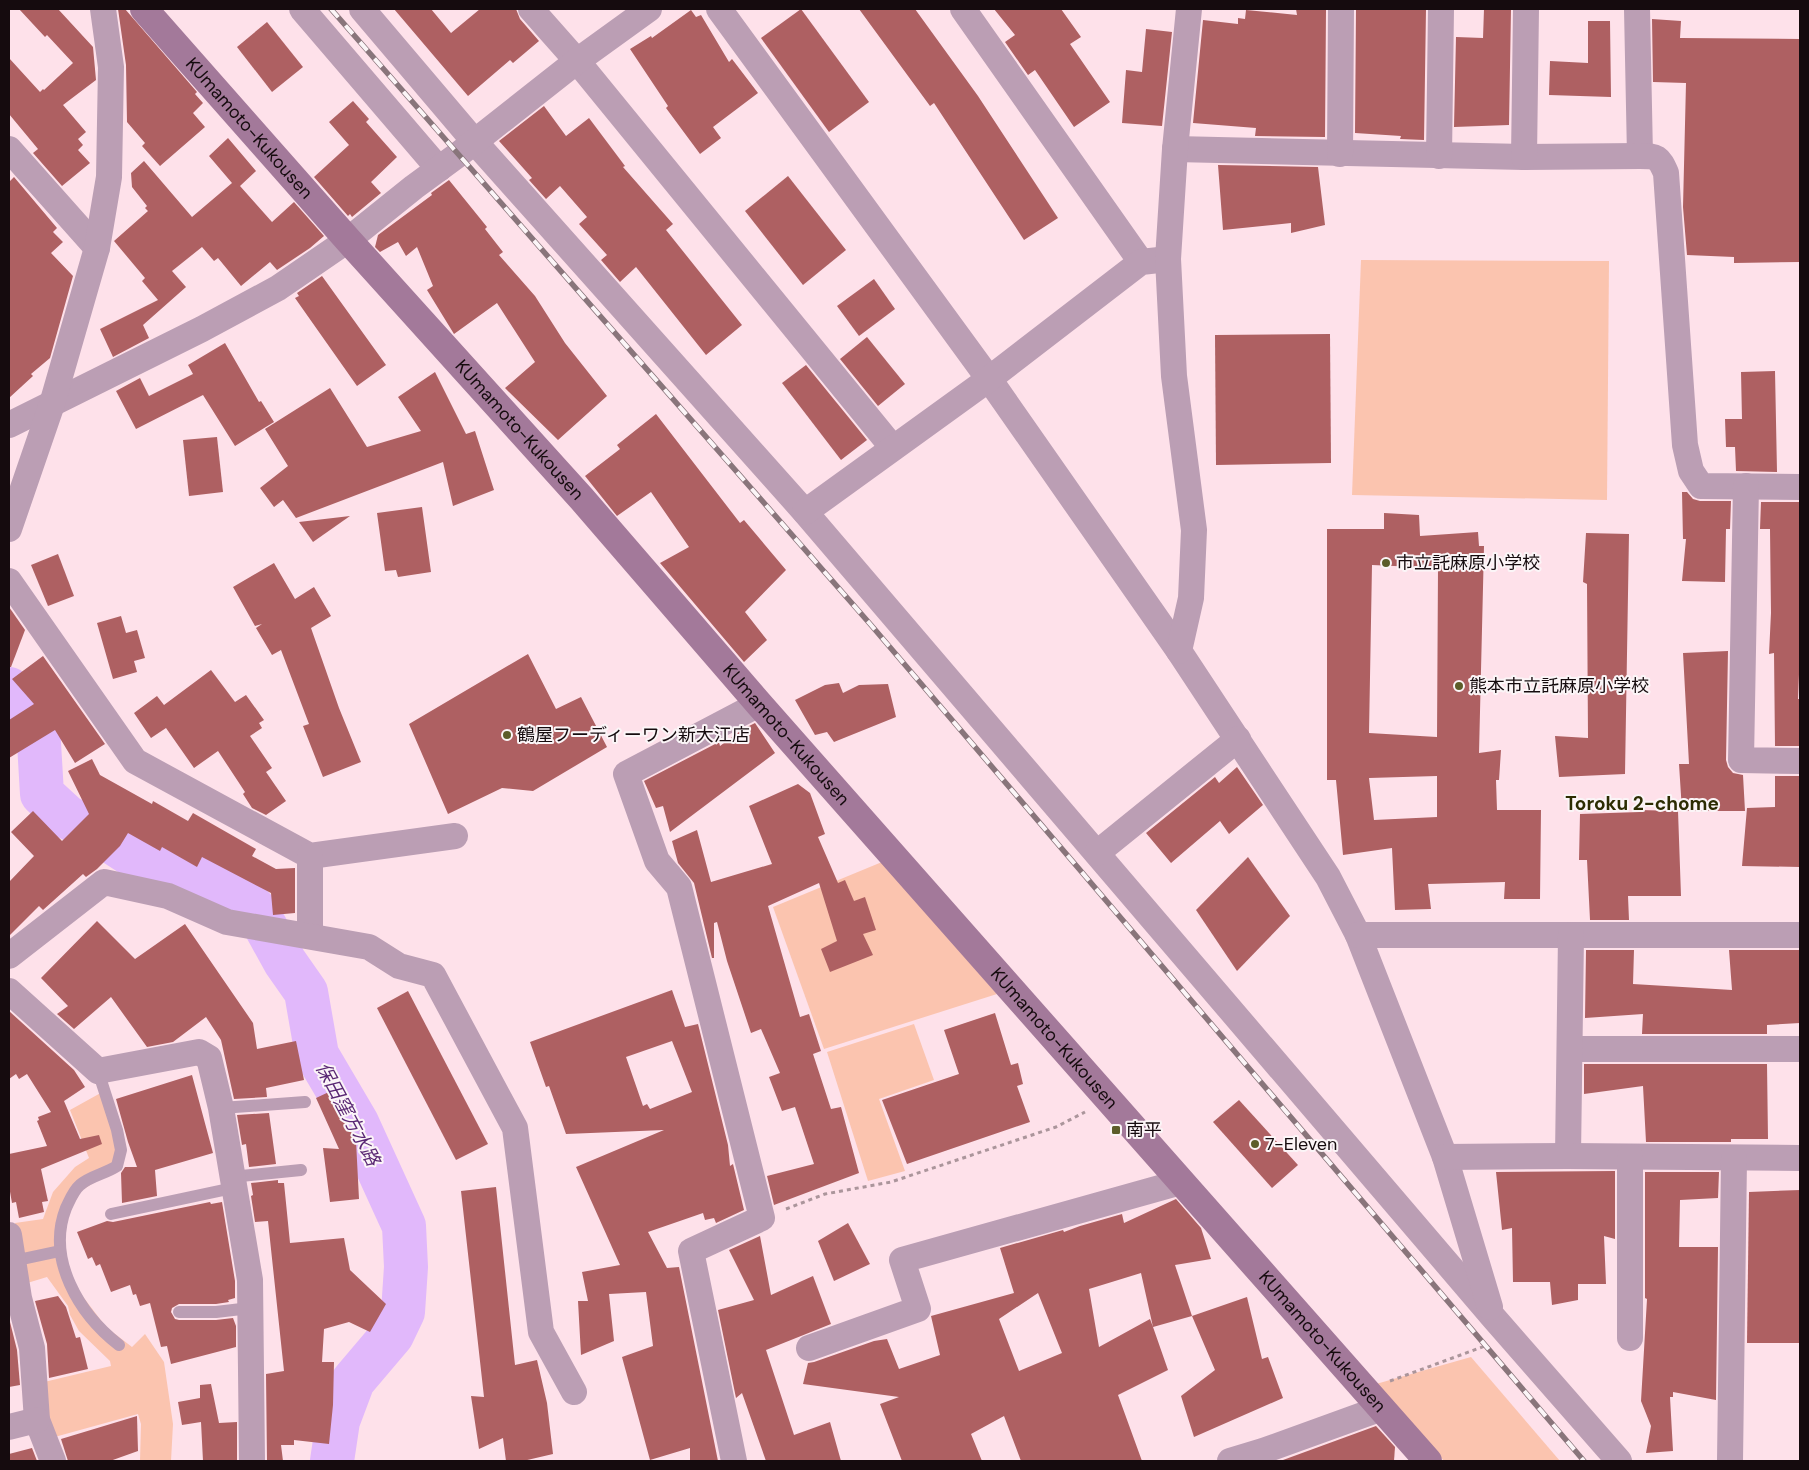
<svg xmlns="http://www.w3.org/2000/svg" width="1809" height="1470" font-family="'DM Sans','Noto Sans JP',sans-serif">
<style>
.green{fill:#fbc4af}
.lines{fill:none;stroke-linecap:round;stroke-linejoin:round}
.river{stroke:#e1b8fb;stroke-width:44}
.building{fill:#ae6062;fill-rule:evenodd}
.path{stroke:#ab959b;stroke-width:3;stroke-dasharray:4 4;stroke-linecap:butt}
.lane{stroke:#bb9eb4;stroke-width:12}
.street{stroke:#bb9eb4;stroke-width:26}
.secondary{stroke:#a3799a;stroke-width:28}
.rail-casing{stroke:#89757b;stroke-width:5.5}
.rail{stroke:#fbf5f7;stroke-width:4;stroke-dasharray:11;stroke-linecap:butt}
.poi-dot{fill:#5c5d2a;stroke:#fbf5f7;stroke-width:2}
.labels{text-anchor:middle;dominant-baseline:central;stroke-width:4;stroke-linejoin:round;paint-order:stroke}
.street-label{font-size:18px;fill:#150b0e;stroke:#fbf5f7}
.poi-label{font-size:18px;fill:#150b0e;stroke:#fbf5f7;text-anchor:start}
.neighbourhood-label{font-size:19px;font-weight:bold;fill:#2c2c02;stroke:#fbf5f7}
.water-label{font-size:19px;font-style:italic;fill:#5a2874;stroke:#fbf5f7}
</style>
<rect width="100%" height="100%" fill="#fee1ea"/>
<g class="green">
<polygon points="1361,260 1609,261 1607,500 1352,495"/>
<polygon points="882,862 997,994 824,1049 773,907"/>
<polygon points="914,1024 934,1080 879,1099 905,1171 868,1181 827,1052"/>
<polygon points="106,1090 121,1165 81,1191 73,1205 64,1228 63,1249 74,1285 106,1327 132,1347 145,1334 164,1362 173,1424 171,1461 140,1461 141,1424 138,1414 51,1438 40,1383 111,1366 110,1361 79,1331 70,1315 68,1306 47,1277 24,1284 15,1223 43,1219 53,1192 75,1167 89,1158 70,1110"/>
<polygon points="1471,1357 1560,1461 1444,1461 1376,1384"/>
</g>
<g class="lines">
<polyline class="river" points="9,689 31,709 38,726 42,794 67,817 95,831 140,860 193,874 238,892 258,913 285,962 306,992 317,1055 357,1123 404,1226 406,1267 403,1312 392,1335 353,1381 338,1421 332,1461"/>
</g>
<g class="building">
<polygon points="19,9 58,9 93,47 96,80 63,105 86,132 78,139 83,145 78,150 90,163 62,186 33,153 38,149 9,114 9,58 40,92 43,89 44,90 73,63 47,35 45,37"/>
<polygon points="118,9 125,9 197,92 195,94 203,103 193,113 205,127 160,166 142,146 145,143 127,122 126,65"/>
<polygon points="394,9 431,9 451,33 480,9 516,9 520,19 539,41 513,63 510,60 468,96"/>
<polygon points="801,9 869,102 829,132 761,38"/>
<polygon points="859,9 915,9 978,96 1058,218 1024,240 934,103 930,106"/>
<polygon points="994,9 1061,9 1081,37 1070,44 1110,102 1074,127 1035,70 1028,75 1005,42 1015,35"/>
<polygon points="1296,9 1326,9 1325,137 1255,136 1256,128 1193,123 1203,20 1238,24 1238,18 1245,19 1246,10 1297,15"/>
<polygon points="1356,9 1426,9 1424,140 1400,139 1401,136 1355,133"/>
<polygon points="1484,9 1511,9 1509,125 1454,127 1456,37 1483,38"/>
<polygon points="691,10 696,17 701,15 729,62 732,59 758,93 713,127 721,138 700,154 666,108 668,106 630,49 651,36 652,38"/>
<polygon points="1652,19 1681,21 1680,38 1800,39 1800,262 1734,263 1734,257 1687,255 1683,207 1686,83 1653,82"/>
<polygon points="1588,21 1610,21 1611,97 1549,95 1550,61 1588,63"/>
<polygon points="267,22 303,67 272,92 237,47"/>
<polygon points="1146,29 1172,32 1162,126 1122,123 1126,70 1142,72"/>
<polygon points="353,101 369,119 366,122 397,157 371,182 381,193 352,217 350,214 348,216 314,177 349,145 329,122"/>
<polygon points="544,106 566,136 589,118 625,166 623,167 673,224 666,230 742,325 706,355 636,267 620,282 601,260 607,255 579,224 587,217 560,186 546,199 529,180 532,178 499,141"/>
<polygon points="228,138 256,171 240,186 272,222 294,202 324,236 310,248 277,270 270,262 241,286 218,258 214,261 202,247 172,271 186,287 143,325 149,338 113,357 100,329 158,300 142,281 145,278 114,241 148,211 145,208 147,206 132,187 131,173 144,161 192,217 232,183 209,156"/>
<polygon points="1218,165 1318,167 1325,225 1291,233 1291,223 1223,230"/>
<polygon points="788,176 846,250 803,285 745,211"/>
<polygon points="14,177 57,228 53,232 63,242 51,253 73,276 50,358 31,374 33,376 9,398 9,182"/>
<polygon points="449,180 487,227 485,229 503,252 499,255 535,296 565,343 607,396 558,440 505,388 535,362 497,303 454,334 427,290 433,286 417,247 406,256 398,242 380,252 375,247 378,235 432,195 431,193"/>
<polygon points="322,276 386,365 357,386 295,298 299,296 297,293"/>
<polygon points="874,279 895,309 859,336 837,306"/>
<polygon points="1330,334 1331,463 1216,465 1215,335"/>
<polygon points="867,337 905,384 878,406 840,359"/>
<polygon points="225,343 259,402 261,401 274,422 235,446 203,395 136,429 116,391 140,378 149,396 193,374 188,365"/>
<polygon points="806,365 867,440 841,460 782,383"/>
<polygon points="1775,371 1777,472 1736,471 1735,447 1726,447 1725,419 1742,419 1741,372"/>
<polygon points="435,372 466,434 475,431 494,490 453,506 443,462 296,518 283,500 274,507 260,488 288,466 265,429 330,388 367,447 421,431 398,397"/>
<polygon points="656,414 740,523 744,520 786,570 745,612 767,640 744,662 660,563 689,547 651,492 617,516 585,476 620,449 617,445"/>
<polygon points="217,437 223,492 189,496 183,440"/>
<polygon points="1682,492 1687,492 1693,499 1700,501 1731,501 1730,529 1726,529 1725,582 1682,581 1686,539 1683,539"/>
<polygon points="1761,502 1800,502 1800,650 1798,699 1800,699 1800,746 1775,746 1774,653 1769,654 1771,613 1770,529 1760,529"/>
<polygon points="422,507 431,572 398,577 396,570 385,571 377,513"/>
<path d="M1384 513 1419 515 1420 536 1478 532 1479 546H1484L1479 753 1501 750 1499 780H1496L1497 810H1541L1540 899H1504L1505 882 1428 884 1431 909 1395 910 1392 848 1343 855 1336 780H1327V529H1384ZM1372 565 1438 568 1437 737 1369 733ZM1437 776V817L1374 820 1369 778Z"/>
<polygon points="350,516 313,542 299,522"/>
<polygon points="1586,533 1629,534 1625,774 1559,777 1555,736 1588,738 1587,584 1583,582"/>
<polygon points="58,554 74,596 48,606 31,565"/>
<polygon points="274,563 295,599 314,587 331,616 311,628 339,708 361,762 323,777 303,726 309,724 281,650 272,655 256,628 262,624 255,626 233,587"/>
<polygon points="9,607 25,630 11,667 9,667"/>
<polygon points="121,616 126,633 137,630 145,658 134,661 137,672 113,679 97,623"/>
<polygon points="1728,651 1726,760 1728,767 1733,773 1743,775 1745,811 1682,811 1679,764 1689,764 1683,653"/>
<polygon points="528,654 556,709 581,697 607,747 533,791 502,788 448,814 409,724"/>
<polygon points="43,656 105,744 75,763 55,730 9,758 9,720 34,704 12,679"/>
<polygon points="211,670 235,702 246,695 264,720 259,723 262,728 250,736 272,768 266,772 286,801 266,815 252,808 243,794 245,792 218,751 194,768 166,728 151,738 134,713 157,696 164,705"/>
<polygon points="839,683 843,693 859,685 888,684 896,717 834,742 827,732 815,735 795,700 825,685"/>
<polygon points="755,723 775,753 670,832 663,806 656,808 644,781 719,742 720,746 743,729"/>
<polygon points="92,759 100,775 152,804 153,801 188,821 193,813 256,849 252,856 276,869 295,868 295,913 273,915 271,893 202,857 197,867 162,847 160,851 128,833 120,846 97,869 86,877 83,874 43,910 39,906 9,936 9,882 34,856 11,832 33,811 62,841 89,814 68,771"/>
<polygon points="1237,767 1263,805 1229,834 1220,821 1171,863 1146,833 1215,777 1219,783"/>
<polygon points="1775,776 1800,776 1800,867 1742,866 1747,808 1775,807"/>
<polygon points="798,784 810,793 825,834 818,837 838,883 845,880 854,901 865,897 876,930 863,934 873,955 830,972 821,949 837,941 819,883 768,906 800,1017 809,1014 821,1051 813,1054 831,1109 841,1107 859,1173 774,1205 767,1176 814,1164 795,1107 782,1111 769,1077 780,1073 761,1029 751,1033 727,961 717,922 714,923 714,958 712,958 694,883 678,863 672,841 697,830 711,882 772,864 749,806"/>
<polygon points="1640,810 1678,811 1681,896 1628,896 1629,920 1590,920 1587,860 1579,860 1580,814 1640,812"/>
<polygon points="1248,857 1290,916 1237,971 1196,910"/>
<polygon points="97,921 135,959 185,924 253,1023 257,1049 296,1041 304,1080 266,1088 267,1097 234,1099 221,1040 206,1017 173,1042 147,1047 111,997 74,1029 57,1014 68,1006 41,978"/>
<polygon points="1586,950 1634,950 1633,984 1732,990 1729,950 1800,950 1800,1023 1767,1025 1767,1034 1642,1034 1643,1014 1585,1018"/>
<path d="M672 990 685 1027 698 1024 728 1145 730 1166 733 1164 744 1210 716 1223 714 1218 705 1220 703 1213 648 1232 667 1268 679 1267 718 1461H690V1448L650 1460 622 1357 653 1346 646 1292 609 1294 614 1341 581 1355 578 1301H588L582 1272 620 1265 576 1167 664 1130 566 1134 549 1086 546 1087 530 1042ZM672 1041 692 1092 650 1109 647 1104 643 1106 626 1057Z"/>
<polygon points="408,991 488,1144 456,1160 377,1008"/>
<polygon points="9,1011 74,1070 85,1087 64,1101 80,1139 99,1135 102,1144 41,1169 48,1201 42,1202 44,1212 19,1218 16,1202 12,1203 9,1186 9,1154 47,1146 37,1121 39,1120 38,1117 51,1112 27,1074 19,1079 16,1074 9,1079"/>
<polygon points="995,1013 1011,1065 1018,1063 1023,1084 1017,1086 1030,1122 907,1164 882,1100 959,1074 944,1030"/>
<polygon points="1584,1064 1767,1064 1768,1139 1731,1139 1731,1142 1646,1142 1643,1086 1584,1094"/>
<polygon points="192,1075 213,1153 155,1170 157,1196 122,1203 121,1173 125,1167 137,1167 128,1142 116,1099"/>
<polygon points="331,1091 356,1141 359,1199 330,1202 323,1148 339,1149 316,1098"/>
<polygon points="1239,1100 1298,1165 1272,1188 1213,1122"/>
<polygon points="269,1113 276,1164 249,1167 246,1144 242,1145 237,1115"/>
<polygon points="1615,1171 1615,1239 1604,1236 1606,1284 1578,1284 1578,1300 1552,1305 1550,1282 1513,1282 1512,1228 1502,1230 1496,1172"/>
<polygon points="1645,1172 1719,1172 1718,1198 1680,1200 1679,1247 1718,1247 1716,1400 1673,1392 1673,1397 1670,1397 1673,1451 1646,1453 1651,1426 1641,1401 1647,1299 1645,1298"/>
<polygon points="278,1180 278,1183 284,1183 290,1243 344,1238 350,1270 386,1304 370,1332 349,1322 324,1329 322,1362 334,1362 333,1405 329,1444 294,1440 294,1445 281,1445 283,1461 267,1461 266,1374 284,1371 268,1221 255,1222 251,1196 253,1195 251,1183"/>
<polygon points="496,1187 515,1365 537,1360 547,1403 553,1454 523,1461 506,1461 503,1438 479,1449 471,1396 484,1397 461,1191"/>
<polygon points="1800,1190 1800,1343 1747,1343 1749,1192"/>
<path d="M1176 1199 1201 1228 1211 1259 1175 1265 1192 1316 1153 1327 1168 1370 1118 1395 1142 1461H1021L1004 1416 971 1434 982 1461H902L880 1404 899 1397 803 1384 808 1363 814 1362 874 1341 887 1339 899 1369 940 1355 931 1316 1014 1293 1000 1248 1063 1230 1064 1232 1080 1226 1122 1214 1124 1223ZM1141 1273 1153 1327 1150 1319 1099 1347 1089 1289ZM1038 1293 1062 1353 1019 1371 999 1319Z"/>
<polygon points="210,1202 211,1204 222,1202 235,1281 235,1298 228,1300 229,1302 216,1304 179,1304 172,1308 171,1312 175,1319 179,1320 216,1320 233,1318 236,1326 236,1347 171,1364 167,1346 161,1347 150,1303 140,1306 136,1294 133,1295 130,1285 111,1292 100,1264 96,1266 92,1257 88,1259 77,1232 107,1221 113,1222"/>
<polygon points="848,1223 870,1264 834,1281 818,1241"/>
<polygon points="760,1236 771,1295 813,1276 831,1324 766,1350 794,1435 830,1422 841,1461 766,1461 742,1393 736,1398 718,1310 754,1300 729,1250"/>
<polygon points="58,1296 66,1307 76,1338 80,1337 88,1369 49,1378 47,1344 35,1301"/>
<polygon points="1247,1297 1262,1359 1268,1357 1283,1398 1194,1437 1181,1396 1215,1370 1192,1316"/>
<polygon points="9,1318 17,1350 20,1385 9,1387"/>
<polygon points="211,1384 219,1423 237,1422 237,1461 203,1461 201,1422 182,1425 178,1402 200,1398 200,1385"/>
<polygon points="137,1416 138,1451 110,1461 68,1461 61,1439"/>
<polygon points="1376,1426 1395,1447 1394,1461 1283,1461 1283,1460"/>
<polygon points="32,1448 37,1461 9,1461 9,1454"/>
</g>
<g class="lines">
<g class="path">
<polyline points="786,1209 825,1194 891,1182 1056,1127 1085,1112"/>
<polyline points="1390,1381 1485,1346"/>
</g>
<g class="lane">
<path d="M98 1071 117 1130 121 1150 117 1166C105 1174 90 1176 80 1185 73 1191 70 1200 66 1208 46 1259 79 1314 119 1345"/>
<polyline points="221,1108 305,1102"/>
<polyline points="231,1177 301,1170"/>
<polyline points="111,1214 233,1188"/>
<polyline points="13,1261 60,1251"/>
<polyline points="179,1312 216,1312 250,1308"/>
</g>
<g class="street">
<polyline points="302,9 439,169"/>
<polyline points="362,9 474,141 805,512 1493,1317 1619,1461"/>
<polyline points="531,9 577,61 893,448"/>
<polyline points="719,9 989,379 1179,651 1328,877 1358,935 1445,1157 1490,1307"/>
<polyline points="963,9 1141,262"/>
<polyline points="1637,9 1640,156"/>
<polyline points="9,149 97,248"/>
<path d="M1175 149 1524 157 1640 156C1657 156 1659 157 1666 173L1685 445 1691 471 1701 486 1800 487"/>
<polyline points="1340,154 1341,9"/>
<polyline points="1439,156 1441,9"/>
<polyline points="1524,157 1526,9"/>
<polyline points="9,425 202,329 278,288 348,240 414,187 459,154 577,61 649,9"/>
<polyline points="1746,486 1741,760 1800,761"/>
<polyline points="805,512 989,379 1141,262 1168,259"/>
<polyline points="9,529 52,404 97,248 109,177 111,67 103,9"/>
<polyline points="9,581 135,761 310,856 455,836"/>
<polyline points="1179,651 1191,598 1194,530 1174,376 1168,259 1175,149 1189,9"/>
<polyline points="1097,853 1238,739"/>
<polyline points="310,856 310,936"/>
<polyline points="1358,935 1800,935"/>
<polyline points="9,956 104,882 168,896 227,922 369,947 399,966 433,975 515,1128 541,1332 574,1392"/>
<polyline points="9,991 98,1071 199,1052 209,1058 221,1108 250,1280 252,1461"/>
<polyline points="1570,1049 1800,1049"/>
<polyline points="1568,1156 1571,935"/>
<polyline points="1445,1157 1568,1156 1800,1158"/>
<polyline points="9,1235 19,1298 32,1348 37,1420 53,1461"/>
<polyline points="1630,1338 1630,1157"/>
<polyline points="809,1348 918,1309 902,1260 1181,1182"/>
<polyline points="9,1427 37,1420"/>
<polyline points="734,1461 691,1251 762,1218 679,887 657,861 626,774 759,704"/>
<polyline points="1230,1461 1263,1451 1382,1408"/>
<polyline points="1730,1461 1734,1159"/>
</g>
<path class="secondary" id="s1" d="M144 9 348 240 582 499 759 704 1428 1461"/>
<defs>
<polyline id="rail" points="331,9 871,625 1584,1461"/>
</defs>
<use href="#rail" class="rail-casing"/>
<use href="#rail" class="rail"/>
</g>
<g class="poi-dot">
<circle cx="1386" cy="563" r="5"/>
<circle cx="1459" cy="686" r="5"/>
<circle cx="507" cy="735" r="5"/>
<rect x="1111" y="1125" width="10" height="10" rx="2.5"/>
<circle cx="1255" cy="1144" r="5"/>
</g>
<g class="labels">
<g class="street-label">
<text stroke="none"><textPath href="#s1" startOffset="159">KUmamoto-Kukousen</textPath></text>
<text stroke="none"><textPath href="#s1" startOffset="564">KUmamoto-Kukousen</textPath></text>
<text stroke="none"><textPath href="#s1" startOffset="969">KUmamoto-Kukousen</textPath></text>
<text stroke="none"><textPath href="#s1" startOffset="1374">KUmamoto-Kukousen</textPath></text>
<text stroke="none"><textPath href="#s1" startOffset="1779">KUmamoto-Kukousen</textPath></text>
</g>
<g class="poi-label">
<text x="1396" y="563">市立託麻原小学校</text>
<text x="1469" y="686">熊本市立託麻原小学校</text>
<text x="517" y="735">鶴屋フーディーワン新大江店</text>
<text x="1126" y="1130">南平</text>
<text x="1265" y="1144">7-Eleven</text>
</g>
<g class="neighbourhood-label">
<text x="1642" y="803">Toroku 2-chome</text>
</g>
<g class="water-label">
<text transform="translate(348 1114) rotate(62)">保田窪方水路</text>
</g>
</g>
<rect width="1809" height="1470" fill="none" stroke="#150b0e" stroke-width="20"/>
</svg>
